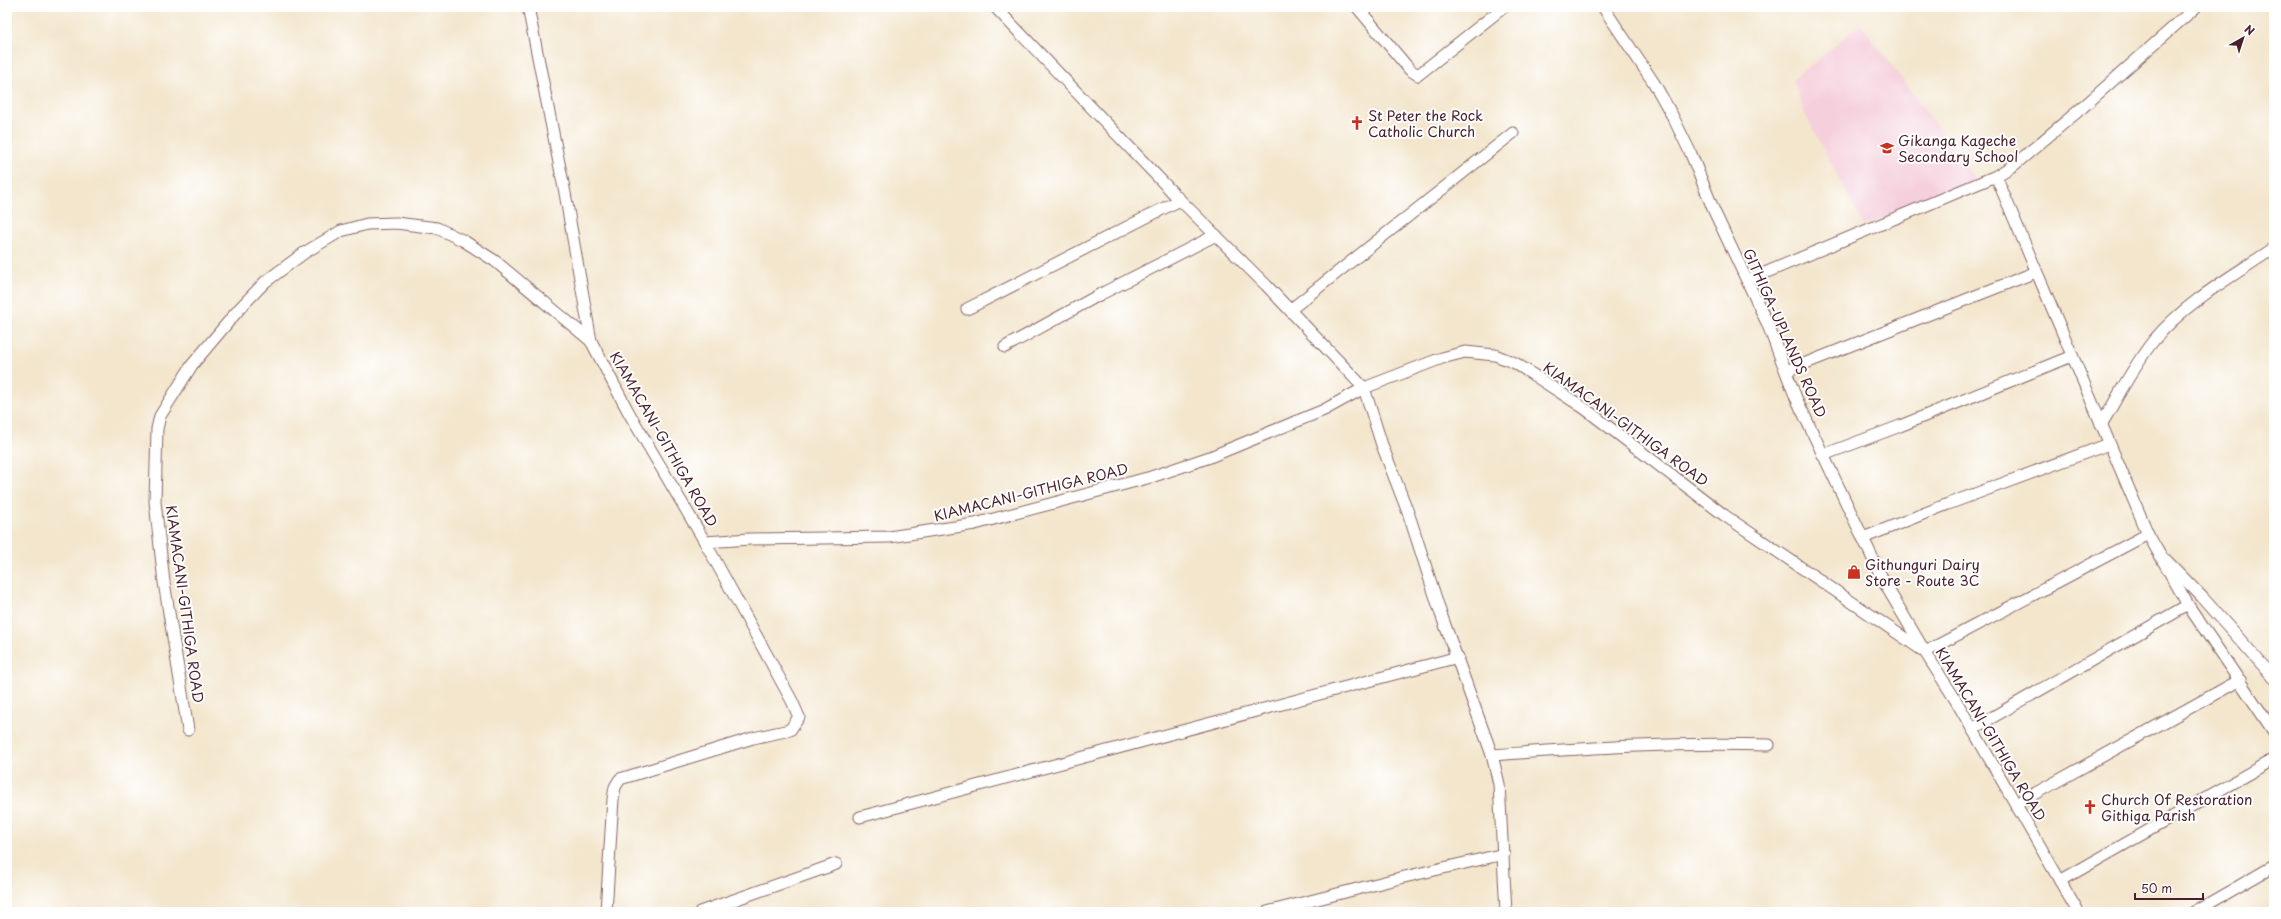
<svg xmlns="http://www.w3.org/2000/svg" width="2281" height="919" font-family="'Playpen Sans',sans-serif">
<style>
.built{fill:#f5cfdc}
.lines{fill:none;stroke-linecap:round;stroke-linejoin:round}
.street-casing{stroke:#856564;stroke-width:13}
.street{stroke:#fff;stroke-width:11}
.labels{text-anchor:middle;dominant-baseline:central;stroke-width:4;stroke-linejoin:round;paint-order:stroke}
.poi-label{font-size:14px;fill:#4a1f2b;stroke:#fff;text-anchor:start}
.street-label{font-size:14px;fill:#4a1f2b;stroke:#fff}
</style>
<rect width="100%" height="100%" fill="#fff"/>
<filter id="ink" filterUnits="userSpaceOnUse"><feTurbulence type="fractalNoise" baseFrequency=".025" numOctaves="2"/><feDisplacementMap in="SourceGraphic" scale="8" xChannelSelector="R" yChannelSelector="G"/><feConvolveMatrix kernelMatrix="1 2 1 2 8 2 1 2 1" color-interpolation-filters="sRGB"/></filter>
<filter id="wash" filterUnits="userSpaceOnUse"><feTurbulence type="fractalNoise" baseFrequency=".012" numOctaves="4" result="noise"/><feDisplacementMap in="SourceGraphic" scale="16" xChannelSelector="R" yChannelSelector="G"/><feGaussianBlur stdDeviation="0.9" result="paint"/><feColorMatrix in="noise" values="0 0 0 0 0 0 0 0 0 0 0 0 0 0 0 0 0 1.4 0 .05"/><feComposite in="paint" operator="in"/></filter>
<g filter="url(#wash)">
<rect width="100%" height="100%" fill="#f3e6cd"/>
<polygon class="built" points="1861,24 1977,181 1864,226 1805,114 1793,80"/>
</g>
<g filter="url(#ink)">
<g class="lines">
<defs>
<g id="street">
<polyline points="528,7 565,193 591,341"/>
<polyline points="995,7 1176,196 1266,285 1364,388 1382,445 1409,515 1441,614 1492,755 1499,784 1506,912"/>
<polyline points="1357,7 1410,70 1418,75 1504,7"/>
<polyline points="1603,7 1654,83 1673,117 1691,154 1714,211 1768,325 1796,398 1885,584 1925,652 1955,699 2078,912"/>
<polyline points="1996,176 2148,534 2188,605 2274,732"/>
<polyline points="1748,280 1996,176 2014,165 2083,107 2196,7"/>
<polyline points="967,309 1180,200"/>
<polyline points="1290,310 1513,133"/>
<polyline points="1005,347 1099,295 1216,235"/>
<polyline points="1786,371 2036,272"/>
<path d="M2101 425C2118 397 2133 366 2154 340 2187 301 2233 276 2274 248"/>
<polyline points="1823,455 1900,426 2072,356"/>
<polyline points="1863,538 1948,504 2109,444"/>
<polyline points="2166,560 2203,598 2274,678"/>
<polyline points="1925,652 2148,534"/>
<polyline points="1972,729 2188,605"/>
<polyline points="188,730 164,582 155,502 157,429 160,416 192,365 240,308 265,282 304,253 341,231 367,224 396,223 437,228 464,241 495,261 591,341 629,413 705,542 750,539 889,537 975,524 1151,477 1210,457 1324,410 1364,388 1442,358 1465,352 1495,355 1515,363 1584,408 1724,515 1925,652"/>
<path d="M1492 755C1585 748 1676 742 1769 745"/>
<polyline points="2016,804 2240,680"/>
<polyline points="860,817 1458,657"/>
<polyline points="2060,881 2274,759"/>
<polyline points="606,912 613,799 615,787 620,779 753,738 790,730 799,717 792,701 705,542"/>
<polyline points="700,912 836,864"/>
<polyline points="1267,912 1400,878 1504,854"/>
<polyline points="2194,912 2274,866"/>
</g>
</defs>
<use href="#street" class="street-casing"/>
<use href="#street" class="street"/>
</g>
</g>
<defs>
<symbol id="church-bare" viewBox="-9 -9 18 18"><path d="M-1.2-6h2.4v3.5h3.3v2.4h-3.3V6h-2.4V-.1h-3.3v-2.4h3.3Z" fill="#c8321e" stroke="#fff" stroke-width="2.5" paint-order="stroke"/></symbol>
<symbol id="school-bare" viewBox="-9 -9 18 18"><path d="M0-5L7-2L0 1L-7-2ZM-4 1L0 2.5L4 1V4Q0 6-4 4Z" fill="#c8321e" stroke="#fff" stroke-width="2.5" paint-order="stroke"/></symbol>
<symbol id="shop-bare" viewBox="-9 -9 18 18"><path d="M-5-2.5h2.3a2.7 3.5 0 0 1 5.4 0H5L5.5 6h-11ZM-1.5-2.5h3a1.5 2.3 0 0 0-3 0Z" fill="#c8321e" stroke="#fff" stroke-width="2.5" paint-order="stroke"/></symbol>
</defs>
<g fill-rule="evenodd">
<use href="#church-bare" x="1347" y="113" width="20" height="20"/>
<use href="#school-bare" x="1877" y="138" width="20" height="20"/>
<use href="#shop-bare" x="1844" y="562" width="20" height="20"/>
<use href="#church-bare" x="2080" y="797" width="20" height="20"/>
</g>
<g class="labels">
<g class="poi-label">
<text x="1368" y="115">St Peter the Rock<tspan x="1368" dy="16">Catholic Church</tspan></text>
<text x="1898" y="140">Gikanga Kageche<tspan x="1898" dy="16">Secondary School</tspan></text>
<text x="1865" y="564">Githunguri Dairy<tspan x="1865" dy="16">Store - Route 3C</tspan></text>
<text x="2101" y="799">Church Of Restoration<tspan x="2101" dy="16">Githiga Parish</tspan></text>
</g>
<g class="street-label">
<text transform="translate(1785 333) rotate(66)">GITHIGA-UPLANDS ROAD</text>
<text transform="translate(1626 424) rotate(36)">KIAMACANI-GITHIGA ROAD</text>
<text transform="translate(664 439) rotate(60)">KIAMACANI-GITHIGA ROAD</text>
<text transform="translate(1031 492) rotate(-14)">KIAMACANI-GITHIGA ROAD</text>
<text transform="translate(185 604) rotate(82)">KIAMACANI-GITHIGA ROAD</text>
<text transform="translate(1991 734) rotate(59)">KIAMACANI-GITHIGA ROAD</text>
</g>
</g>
<rect width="2281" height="919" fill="none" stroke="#fff" stroke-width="24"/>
<g transform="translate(2243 38) rotate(39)" stroke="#ffffff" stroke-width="3" paint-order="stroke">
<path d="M0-3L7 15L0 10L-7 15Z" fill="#4a1f2b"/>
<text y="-6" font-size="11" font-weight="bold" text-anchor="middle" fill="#4a1f2b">N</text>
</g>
<path d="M2135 893v6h68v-6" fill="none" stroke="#4a1f2b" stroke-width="2"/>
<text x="2141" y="893" font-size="12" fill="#4a1f2b" stroke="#ffffff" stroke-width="3" paint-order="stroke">50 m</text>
</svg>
